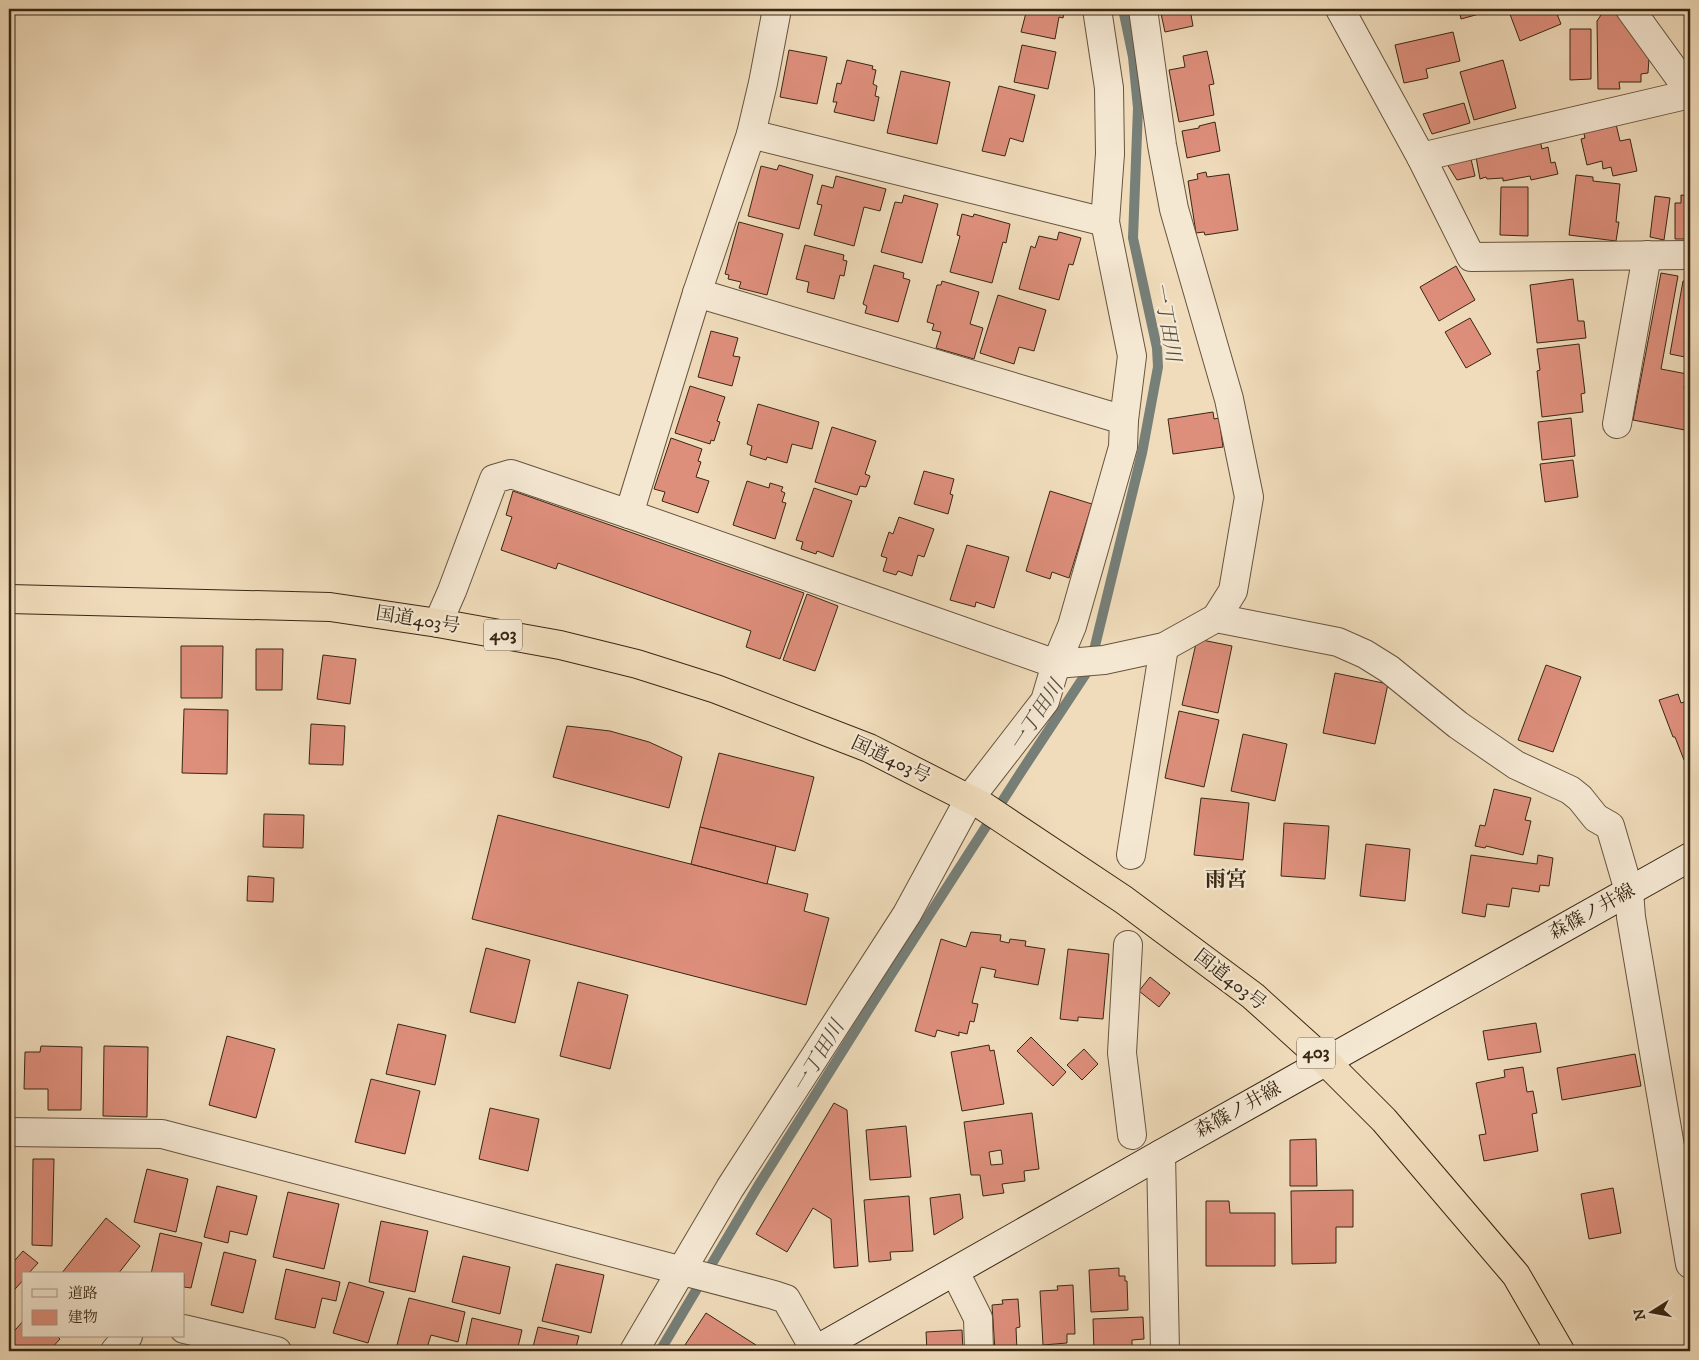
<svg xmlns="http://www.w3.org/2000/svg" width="1699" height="1360" font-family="'IM FELL DW Pica','Noto Serif JP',serif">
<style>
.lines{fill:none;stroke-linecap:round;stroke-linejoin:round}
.stream{stroke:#767f78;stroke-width:10}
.building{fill:#de8f7c;stroke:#392714;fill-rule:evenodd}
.street-casing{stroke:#67543e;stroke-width:30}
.secondary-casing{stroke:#392714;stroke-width:30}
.highway-casing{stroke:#392714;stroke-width:30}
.street{stroke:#f5e8d3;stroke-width:28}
.secondary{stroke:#f5e8d3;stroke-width:28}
.highway{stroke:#f0dcbb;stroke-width:28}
.labels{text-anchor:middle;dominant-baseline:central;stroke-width:4.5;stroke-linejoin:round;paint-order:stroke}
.shield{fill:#f5e8d3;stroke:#71614d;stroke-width:1}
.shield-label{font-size:18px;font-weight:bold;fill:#392714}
.street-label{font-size:19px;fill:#392714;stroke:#f5e8d3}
.water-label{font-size:20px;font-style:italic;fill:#524c3e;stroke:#f5e8d3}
.quarter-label{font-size:21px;font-weight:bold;fill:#392714;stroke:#f5e8d3}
</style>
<rect width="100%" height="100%" fill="#f0dcbb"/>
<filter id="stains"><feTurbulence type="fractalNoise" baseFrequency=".004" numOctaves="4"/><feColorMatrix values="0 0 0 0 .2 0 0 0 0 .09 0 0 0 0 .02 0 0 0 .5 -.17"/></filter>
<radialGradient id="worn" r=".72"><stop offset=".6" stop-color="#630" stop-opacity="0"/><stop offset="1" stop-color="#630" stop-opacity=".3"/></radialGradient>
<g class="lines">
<polyline class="stream" points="660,1351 758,1186 872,1004 1021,772 1087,672 1095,646 1142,453 1158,367 1157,348 1133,238 1138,108 1133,57 1123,9"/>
</g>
<g class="building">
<polygon points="1027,9 1065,9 1063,18 1059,17 1055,39 1021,32"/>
<polygon points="1160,9 1190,9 1193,26 1165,32"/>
<polygon points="1459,9 1497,9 1461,19"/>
<polygon points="1508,9 1555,9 1561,24 1520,41"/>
<polygon points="1615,11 1649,58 1648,73 1641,74 1641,82 1619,82 1620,89 1598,89 1597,21 1603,12"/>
<polygon points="1570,29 1591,29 1591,79 1570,80"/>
<polygon points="1453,32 1460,61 1426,69 1428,78 1404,83 1395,45"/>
<polygon points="1022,45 1056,52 1048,89 1014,82"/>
<polygon points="789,50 827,57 817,104 780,97"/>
<polygon points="1207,51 1214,84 1209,85 1214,115 1179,122 1169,70 1185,67 1183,56"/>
<polygon points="847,60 873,66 872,69 876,70 873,84 877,86 875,96 879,97 874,121 834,112 837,102 833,102 837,83 841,84"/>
<polygon points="1503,60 1516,108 1474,120 1460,72"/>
<polygon points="901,71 950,82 937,144 887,133"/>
<polygon points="999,86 1035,95 1023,142 1010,138 1005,156 982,151"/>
<polygon points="1464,103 1470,123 1432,134 1423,114"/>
<polygon points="1215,122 1220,151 1187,158 1182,131 1199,128 1199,126"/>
<polygon points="1616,124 1620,141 1630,139 1637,171 1613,176 1611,167 1603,169 1602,161 1587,165 1581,139 1585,138 1583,130"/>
<polygon points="1540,140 1542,149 1548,147 1551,163 1555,162 1558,174 1531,180 1530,176 1503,181 1503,178 1487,179 1486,177 1480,179 1476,157"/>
<polygon points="1471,159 1475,176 1457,180 1447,164"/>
<polygon points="779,165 813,175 799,229 748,216 761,166 777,170"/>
<polygon points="1206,172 1207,177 1229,174 1238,230 1205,235 1204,232 1196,233 1188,181 1198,179 1197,174"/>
<polygon points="1576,175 1593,177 1593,181 1620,184 1616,222 1619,222 1616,241 1569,235"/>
<polygon points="836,176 886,189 880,211 864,207 854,246 814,235 822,205 817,204 822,185 833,188"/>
<polygon points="1501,187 1528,187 1528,236 1500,235"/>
<polygon points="904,195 938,204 922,263 881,252 895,202 902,203"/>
<polygon points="1681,195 1690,196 1690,239 1675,239 1675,203 1681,203"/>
<polygon points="1655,196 1670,198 1664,240 1650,237"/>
<polygon points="962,214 973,217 974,214 1010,224 1006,243 1003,242 992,283 950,272 960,236 957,235"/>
<polygon points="739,222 783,234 767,295 739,288 741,282 728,279 729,275 725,274"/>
<polygon points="1059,232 1081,238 1073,265 1069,264 1059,300 1019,289 1031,246 1035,248 1039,236 1057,240"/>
<polygon points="805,245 844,255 843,260 847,261 844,276 840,275 834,299 807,292 809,282 796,279"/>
<polygon points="874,265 904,273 903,278 910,280 898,322 865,313 867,306 863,304"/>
<polygon points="1456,266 1475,300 1439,321 1420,287"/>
<polygon points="1661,273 1678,276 1661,369 1687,374 1684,388 1690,390 1690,431 1633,420"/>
<polygon points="1573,279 1578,321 1584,321 1586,338 1537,343 1530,285"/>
<polygon points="942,281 979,292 970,324 983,328 974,359 936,348 941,332 932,330 934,324 927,322 937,285 941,285"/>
<polygon points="1683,281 1690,282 1690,358 1670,354"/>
<polygon points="998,295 1046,310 1034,351 1019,347 1014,364 980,353"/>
<polygon points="1470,318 1491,354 1466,368 1445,332"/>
<polygon points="711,331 738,338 733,356 740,357 732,386 698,377"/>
<polygon points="1579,344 1585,393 1581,394 1583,412 1542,417 1537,371 1540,370 1537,349"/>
<polygon points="690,386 725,397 717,421 720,422 714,441 711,440 710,444 675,433"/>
<polygon points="758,404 819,422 812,449 792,444 787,463 767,457 766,460 750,455 752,446 747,444"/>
<polygon points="1213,412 1214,419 1219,418 1223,447 1173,454 1168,419"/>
<polygon points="1571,418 1575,456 1542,460 1538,422"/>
<polygon points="832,427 876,441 865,474 870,476 866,487 860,486 857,495 815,482"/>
<polygon points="671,438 702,449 698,461 701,462 696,477 709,481 698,513 662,501 665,492 654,489"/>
<polygon points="1573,460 1578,497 1545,502 1540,464"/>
<polygon points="924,471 954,479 950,494 953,495 948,514 914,504"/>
<polygon points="747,481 769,488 770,483 783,487 781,491 785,493 782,502 786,503 775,539 733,525"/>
<polygon points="814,488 852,501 833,557 817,551 816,554 801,549 803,542 796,540"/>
<polygon points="513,491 804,593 780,659 746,647 751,631 558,563 556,569 501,550 512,517 506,515"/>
<polygon points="1050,491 1092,504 1069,578 1052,572 1050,579 1026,571"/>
<polygon points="899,517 934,529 924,557 918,555 912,576 898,571 896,575 883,571 887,558 881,556 889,532 893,534"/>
<polygon points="967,545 1009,557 994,608 976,602 975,607 950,600"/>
<polygon points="807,594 838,606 815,671 783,660"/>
<polygon points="1197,639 1232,646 1218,713 1182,705"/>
<polygon points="181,646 223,646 222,698 181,698"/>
<polygon points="256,649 283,649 282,690 256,690"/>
<polygon points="323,655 356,659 350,704 317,699"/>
<polygon points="1546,665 1581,677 1553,752 1518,740"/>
<polygon points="1335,673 1388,684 1375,744 1323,733"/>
<polygon points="1678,694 1681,703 1690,700 1690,767 1688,759 1684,760 1675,737 1673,737 1659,700"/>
<polygon points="184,709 228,710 227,774 182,773"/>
<polygon points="1179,711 1219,720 1204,787 1165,778"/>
<polygon points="311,724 345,726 343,765 309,764"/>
<polygon points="567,726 610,731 649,742 682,757 669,808 553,777"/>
<polygon points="1243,734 1287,744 1275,801 1231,791"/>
<polygon points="719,753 814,777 795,851 700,827"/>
<polygon points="1494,789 1531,798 1525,820 1531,821 1523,855 1486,846 1485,848 1475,846 1480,825 1485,826"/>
<polygon points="1201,798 1249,803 1243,860 1194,855"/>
<polygon points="264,814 304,815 303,848 263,847"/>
<polygon points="498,815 808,894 804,911 829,918 806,1005 472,919"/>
<polygon points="1284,823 1329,826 1325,879 1281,876"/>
<polygon points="700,827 776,846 767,884 691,864"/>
<polygon points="1366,844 1410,849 1405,901 1360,896"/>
<polygon points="1471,855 1537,864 1538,855 1553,858 1549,886 1540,885 1539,892 1512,888 1509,907 1487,904 1485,917 1462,913"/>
<polygon points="248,876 274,878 273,902 247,901"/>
<polygon points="971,932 1001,935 1000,941 1009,943 1010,939 1026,941 1025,946 1045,949 1038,985 994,977 996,970 981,967 972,1003 978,1004 974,1022 970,1021 967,1034 959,1032 959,1036 937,1030 935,1037 915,1031 941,939 966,947"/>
<polygon points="486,948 530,960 515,1023 470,1012"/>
<polygon points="1068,949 1109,954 1103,1019 1078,1017 1078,1021 1060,1019"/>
<polygon points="1150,977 1170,993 1159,1007 1139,991"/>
<polygon points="578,982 628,995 610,1069 560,1056"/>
<polygon points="1536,1023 1541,1052 1488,1060 1483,1031"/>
<polygon points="398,1024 446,1035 435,1085 386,1074"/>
<polygon points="227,1036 275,1049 256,1118 209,1105"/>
<polygon points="1031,1037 1066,1072 1053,1086 1017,1051"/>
<polygon points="989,1045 990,1051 994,1050 1004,1104 962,1111 951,1052"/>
<polygon points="41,1046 82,1047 81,1110 48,1110 48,1089 24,1089 25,1052 40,1052"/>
<polygon points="104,1046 148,1047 147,1117 103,1116"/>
<polygon points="1084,1049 1098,1064 1082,1080 1067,1065"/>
<polygon points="1635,1054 1641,1086 1562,1100 1557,1068"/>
<polygon points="1523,1067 1527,1092 1533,1091 1537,1113 1532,1114 1538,1151 1484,1161 1479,1135 1486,1134 1476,1083 1505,1077 1504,1070"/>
<polygon points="371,1079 420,1091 405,1154 355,1142"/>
<polygon points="834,1103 847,1110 858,1266 834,1268 831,1219 813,1208 787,1252 756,1234"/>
<polygon points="490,1108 539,1119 528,1171 479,1159"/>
<path d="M1032 1113 1039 1169 1024 1171 1025 1181 1002 1184 1004 1193 983 1196 980 1175H971L964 1122ZM1001 1150 1003 1164 991 1165 989 1152Z"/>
<polygon points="906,1126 911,1177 870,1180 866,1130"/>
<polygon points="1316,1139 1317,1186 1290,1186 1290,1140"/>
<polygon points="33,1159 54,1159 52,1246 32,1245"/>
<polygon points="147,1169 188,1179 176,1232 134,1222"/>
<polygon points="217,1186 257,1196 247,1235 230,1231 228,1243 204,1237"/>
<polygon points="1613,1188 1621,1233 1589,1239 1581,1194"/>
<polygon points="1353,1190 1353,1227 1336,1227 1336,1263 1292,1264 1291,1191"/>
<polygon points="288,1192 339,1204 324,1269 273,1257"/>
<polygon points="960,1194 963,1218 934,1235 930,1198"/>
<polygon points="909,1196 913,1251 890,1252 891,1260 869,1262 864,1200"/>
<polygon points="1206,1201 1229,1201 1230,1213 1275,1213 1275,1266 1206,1266"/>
<polygon points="106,1218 140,1246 118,1274 61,1274"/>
<polygon points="381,1221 428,1231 415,1292 369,1282"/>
<polygon points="160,1233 202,1243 191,1288 184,1287 184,1274 151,1274"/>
<polygon points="23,1251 38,1263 28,1274 24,1274 24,1279 9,1296 9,1267"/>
<polygon points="224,1252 256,1260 243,1313 211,1305"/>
<polygon points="463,1256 510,1267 500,1314 452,1302"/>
<polygon points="556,1264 604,1275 591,1333 542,1321"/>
<polygon points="1119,1268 1119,1276 1125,1276 1125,1281 1127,1281 1128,1310 1091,1312 1089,1270"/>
<polygon points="286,1269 340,1282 336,1301 322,1298 315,1328 275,1319"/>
<polygon points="349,1282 384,1292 368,1343 333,1333"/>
<polygon points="1073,1285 1075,1334 1067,1334 1067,1343 1043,1345 1040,1291 1058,1290 1057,1286"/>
<polygon points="409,1298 465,1312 458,1342 431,1335 426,1351 404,1351 396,1349"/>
<polygon points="1018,1299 1020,1327 1016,1328 1017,1351 995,1351 992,1305 1003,1304 1002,1300"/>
<polygon points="706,1313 759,1347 754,1351 681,1351"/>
<polygon points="1143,1317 1144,1339 1132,1340 1132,1351 1094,1351 1093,1319"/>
<polygon points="472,1318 522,1330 517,1351 465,1351"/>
<polygon points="24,1320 24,1336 57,1336 60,1339 49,1351 9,1351 9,1337"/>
<polygon points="538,1327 579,1336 575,1351 532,1351"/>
<polygon points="962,1330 963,1351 927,1351 926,1332"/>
</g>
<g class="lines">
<defs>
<g id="street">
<polyline points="1143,9 1162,145 1174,209 1229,399 1249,497 1233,591 1216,618"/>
<polyline points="1340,9 1421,157 1471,257 1690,255"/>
<polyline points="1630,9 1690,92"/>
<polyline points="751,134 1105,222"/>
<polyline points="1421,157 1690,94"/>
<polyline points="697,293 1124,420"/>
<polyline points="1617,424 1647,255"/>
<polyline points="629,514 697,293 751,134 763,83 777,9"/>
<polyline points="438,623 452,591 494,479 511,474 629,514 1056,664 1104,660 1164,647 1216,618 1338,642 1365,654 1389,669 1458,725 1516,765 1570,790 1580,798 1596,818 1610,826 1629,891 1631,917 1690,1264"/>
<polyline points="1131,855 1164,647"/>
<polyline points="1128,945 1122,1053 1132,1135"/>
<polyline points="9,1132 162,1134 774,1295 786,1299 815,1350"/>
<polyline points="1161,1154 1165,1351"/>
<polyline points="955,1272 978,1318 979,1351"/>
<polyline points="184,1329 277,1351"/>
<polyline points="115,1351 128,1336"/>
<polyline points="634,1351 730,1188 907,914 970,798 1045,701 1056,664 1072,626 1123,447 1124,420 1132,356 1105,222 1110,154 1109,88 1097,9"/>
</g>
<polyline id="secondary" points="814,1351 1161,1154 1690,857"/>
<polyline id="highway" points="9,599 330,607 438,623 560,645 637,664 716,689 869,748 983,806 1124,900 1253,996 1325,1061 1384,1120 1516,1275 1560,1351"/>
</defs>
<use href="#street" class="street-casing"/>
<use href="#secondary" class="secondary-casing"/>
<use href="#highway" class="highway-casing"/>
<use href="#street" class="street"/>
<use href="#secondary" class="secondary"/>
<use href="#highway" class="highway"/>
</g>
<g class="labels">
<g class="shield">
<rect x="484" y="619.5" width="38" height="31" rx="4"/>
<rect x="1297" y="1037.5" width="38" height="31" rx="4"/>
</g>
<g class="shield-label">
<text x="503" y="635">403</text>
<text x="1316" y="1053">403</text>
</g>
<g class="street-label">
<text transform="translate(418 620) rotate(9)">国道403号</text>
<text transform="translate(891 760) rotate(25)">国道403号</text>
<text transform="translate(1592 912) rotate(-29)">森篠ノ井線</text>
<text transform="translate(1230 980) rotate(38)">国道403号</text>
<text transform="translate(1238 1110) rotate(-29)">森篠ノ井線</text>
</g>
<g class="water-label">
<text transform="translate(1166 322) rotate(80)">一丁田川</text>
<text transform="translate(1037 716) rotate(-57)">一丁田川</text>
<text transform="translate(819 1057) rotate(-59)">一丁田川</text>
</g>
<g class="quarter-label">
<text x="1226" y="880">雨宮</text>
</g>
</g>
<rect width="1699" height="1360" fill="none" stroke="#f0dcbb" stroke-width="30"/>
<rect x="10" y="10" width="1679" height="1340" fill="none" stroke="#392714" stroke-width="2.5"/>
<rect x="15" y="15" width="1669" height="1330" fill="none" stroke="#392714"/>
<rect x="22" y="1272" width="162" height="65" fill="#f5e8d3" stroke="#aa9b87"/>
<rect x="32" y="1289" width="25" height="8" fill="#f5e8d3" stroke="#aa9b87"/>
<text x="68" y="1298" font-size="15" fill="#392714">道路</text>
<rect x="32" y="1310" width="25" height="15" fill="#de8f7c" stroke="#aa9b87"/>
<text x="68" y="1322" font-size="15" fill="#392714">建物</text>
<g transform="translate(1652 1312) rotate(259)" stroke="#f5e8d3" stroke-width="4" paint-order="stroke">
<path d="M0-4L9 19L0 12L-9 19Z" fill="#392714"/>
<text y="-8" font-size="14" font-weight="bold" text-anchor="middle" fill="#392714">N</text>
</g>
<rect width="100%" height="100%" filter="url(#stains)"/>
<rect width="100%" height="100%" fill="url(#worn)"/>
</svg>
